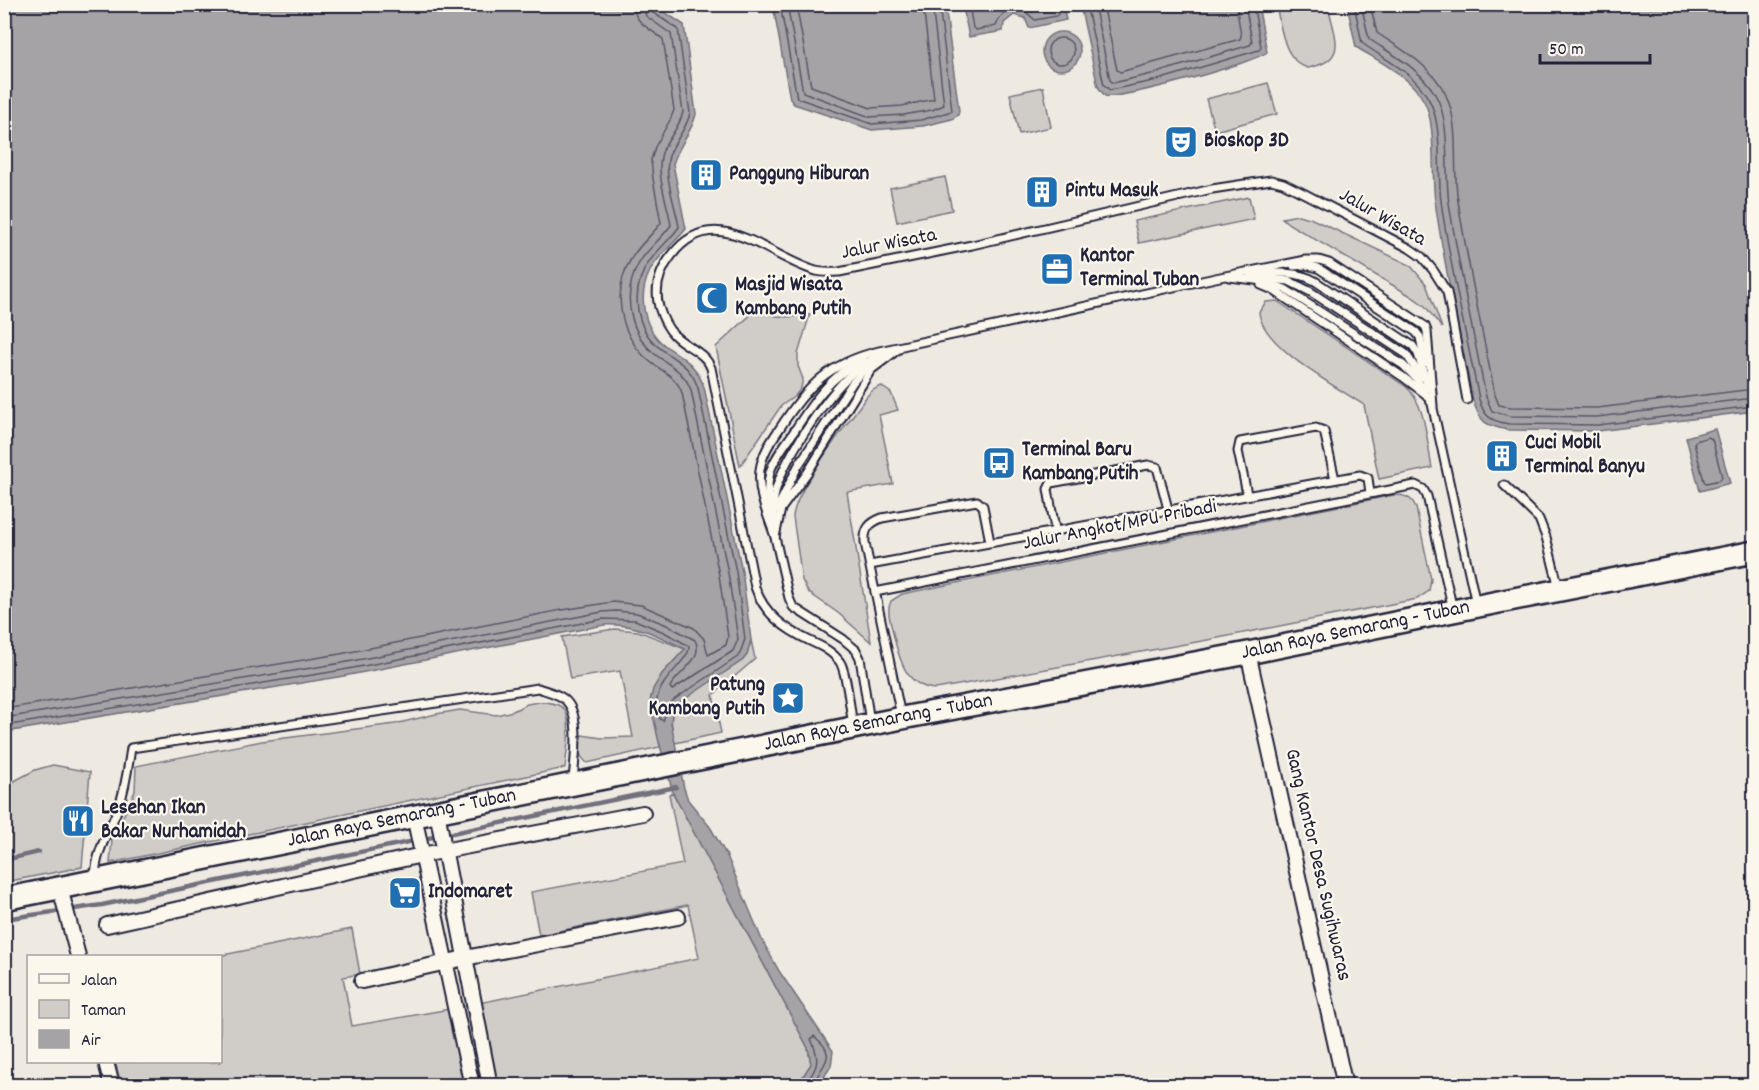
<svg xmlns="http://www.w3.org/2000/svg" width="1759" height="1090" font-family="Dekko,sans-serif">
<style>
.green{fill:#d0cdc9;stroke:#797882;stroke-width:1.5}
.water{fill:#a6a3a7;stroke:#716f7c;stroke-width:1.5}
.lines{fill:none;stroke-linecap:round;stroke-linejoin:round}
.shore{stroke:#575666;stroke-width:1.5}
.stream{stroke:#716f7c;stroke-width:4.5}
.service-casing{stroke:#22223b;stroke-width:11}
.minor-casing{stroke:#22223b;stroke-width:18}
.trunk-casing{stroke:#22223b;stroke-width:26}
.service{stroke:#fbf7ec;stroke-width:7}
.minor{stroke:#fbf7ec;stroke-width:14}
.trunk{stroke:#fbf7ec;stroke-width:21}
.labels{text-anchor:middle;dominant-baseline:central;stroke-width:4.5;stroke-linejoin:round;paint-order:stroke}
.poi-label{font-size:21px;font-weight:bold;fill:#22223b;stroke:#fbf7ec;text-anchor:start}
.street-label{font-size:21px;fill:#22223b;stroke:#fbf7ec}
</style>
<rect width="100%" height="100%" fill="#eeeae2"/>
<filter id="ink" filterUnits="userSpaceOnUse"><feTurbulence type="fractalNoise" baseFrequency=".0167" numOctaves="2"/><feDisplacementMap in="SourceGraphic" scale="12" xChannelSelector="R" yChannelSelector="G"/><feConvolveMatrix kernelMatrix="1 2 1 2 8 2 1 2 1" color-interpolation-filters="sRGB"/></filter>
<g filter="url(#ink)">
<g class="green">
<path d="M1276 5H1328C1334 36 1350 60 1308 68 1283 61 1281 26 1276 5Z"/>
<polygon points="1268,83 1277,114 1215,131 1206,99"/>
<polygon points="1043,87 1051,127 1019,134 1010,94"/>
<polygon points="945,177 952,210 897,222 890,188"/>
<polygon points="1249,197 1254,219 1139,243 1134,221"/>
<polygon points="1298,215 1310,218 1410,265 1426,284 1442,328 1425,306 1411,296 1289,224 1282,218"/>
<path d="M1277 301 1405 386C1426 402 1427 444 1432 468L1379 479 1364 405C1337 387 1262 347 1259 312L1266 302Z"/>
<path d="M757 309C776 319 790 318 810 314L798 354V366L803 379 801 388 795 396 781 406 740 466 716 347Z"/>
<path d="M881 386 891 393 898 410 879 415 893 484 847 492 871 642 838 613 808 592 802 580 793 517C795 489 849 422 867 396L873 390Z"/>
<path d="M1394 495C1405 495 1412 497 1416 508L1431 579 1429 591 1417 599 1213 639 936 689C905 687 899 658 893 633 891 623 886 611 891 601L902 594Z"/>
<path d="M615 629 638 631 685 649 662 674 651 696 660 747 587 763C578 755 575 746 582 735L602 738 633 737 620 671 570 679 562 637Z"/>
<path d="M751 640 755 659 713 695 721 733 675 743C673 734 670 723 672 714 678 695 727 673 743 660L747 655Z"/>
<path d="M539 702C546 702 556 703 562 707 574 716 566 755 565 768L110 863 112 840 135 791 136 766 262 741 395 724 436 714 460 710 496 715 513 711 527 704Z"/>
<polygon points="53,765 90,772 82,867 5,882 5,786 35,770"/>
<polygon points="673,793 808,1048 811,1064 797,1086 122,1086 115,1062 220,1062 220,956 218,956 352,929 360,974 343,977 352,1026 450,1009 699,958 688,905 539,935 531,892 683,864 669,794"/>
</g>
<g class="water">
<path d="M652 4 684 25 696 114C692 132 678 146 673 164L686 229C675 243 658 255 650 271 637 297 643 330 667 347 685 359 697 366 704 387L742 571 751 640 747 655 743 660 679 703 672 714 671 723 684 788 688 800 710 827 727 856 762 940 779 971 833 1051 831 1066 819 1085H797L811 1064 808 1048 673 793 658 738 650 702 653 689 662 674 685 649C658 635 634 623 604 625L344 676 5 732V5Z"/>
<polygon points="965,4 1063,5 1066,20 1029,28 1025,18 1014,15 1004,23 1003,31 969,37 963,7"/>
<polygon points="773,5 945,5 959,111 958,115 952,119 923,126 872,130 794,104 790,99"/>
<path d="M1080 5H1258L1267 52C1254 63 1123 99 1105 96L1098 87Z"/>
<path d="M1347 5H1754V411L1598 431 1508 430C1486 426 1480 423 1473 400 1460 334 1444 268 1435 201 1431 173 1437 125 1424 101 1410 76 1380 62 1356 47Z"/>
<circle cx="1061" cy="51" r="19"/>
<polygon points="1715,429 1730,483 1700,491 1686,437"/>
</g>
<g class="lines">
<g class="shore">
<polyline points="780,4 797,98 872,124 921,120 952,111 939,4"/>
<polyline points="787,4 803,92 870,117 903,115 932,110 944,105 932,4"/>
<polyline points="796,4 811,86 871,108 902,106 934,99 923,4"/>
<path d="M969 4 973 28 976 30 996 26C1005 4 1019 4 1035 20L1056 16 1058 14 1057 4"/>
<polyline points="1086,4 1104,85 1110,90 1158,80 1259,50 1261,47 1253,4"/>
<polyline points="1094,4 1110,80 1113,83 1156,73 1250,45 1252,42 1245,4"/>
<polyline points="1103,4 1117,70 1120,72 1240,39 1241,36 1236,4"/>
<path d="M1354 4 1362 43C1385 60 1414 72 1428 98 1444 125 1437 170 1441 201 1450 267 1466 333 1479 399 1484 417 1491 421 1509 424L1598 425 1754 406"/>
<path d="M1361 4 1369 39C1393 55 1420 68 1435 94 1452 123 1444 170 1449 203 1459 268 1473 332 1486 397L1492 411 1510 416 1597 417 1754 398"/>
<path d="M1370 4 1377 33C1402 50 1431 65 1445 93 1461 126 1452 166 1458 201 1468 266 1482 330 1495 395L1499 405 1511 407 1597 408 1754 389"/>
<circle cx="1061" cy="51" r="13"/>
<polygon points="1708,437 1712,439 1722,477 1720,480 1706,483 1704,481 1694,443 1696,441"/>
<path d="M4 709 340 654 556 611 613 602 641 605 694 628 704 639 708 655 726 645 728 637 719 575 682 393C676 374 659 371 646 358 619 333 612 290 631 259 639 245 652 235 661 223L653 179 651 160 655 147 670 120 674 110 663 39C650 28 634 24 633 4"/>
<path d="M4 718 342 663 602 612 616 611 637 613 667 625 695 640C705 659 678 672 670 687L672 690 733 651 738 639 728 573 691 390C684 371 670 366 656 355 629 334 622 294 638 265 646 249 661 240 671 225 668 203 654 173 663 150 669 137 680 127 683 112L671 34 646 16 642 4"/>
<path d="M4 726 343 670 603 619 635 620 664 632 689 646C691 659 659 679 657 700 656 706 658 713 660 719L663 721 669 705 675 699 739 656 745 639 736 572 698 388C690 365 679 363 661 349 634 329 630 289 649 262 658 249 670 240 679 227 676 207 663 175 669 156 674 141 687 129 690 113L678 29 652 12 650 4"/>
<path d="M804 1086C818 1067 821 1061 811 1039L814 1036C842 1059 818 1064 814 1086"/>
</g>
<g class="stream">
<polyline points="4,860 39,852"/>
<polyline points="4,919 102,905 676,787"/>
</g>
<defs>
<g id="service">
<polyline points="1294,266 1306,265 1318,268 1416,332 1420,337 1425,363"/>
<path d="M1250 274C1271 273 1296 270 1315 281L1413 346 1418 354 1428 388"/>
<polyline points="1229,277 1263,281 1285,289 1403,365 1416,378 1430,401"/>
<polyline points="1262,278 1289,281 1311,292 1406,354 1421,377"/>
<polyline points="1261,285 1273,290 1403,377 1424,393"/>
<polyline points="1432,404 1476,604"/>
<polyline points="1504,485 1539,519 1546,537 1559,588"/>
<polyline points="1247,494 1238,451 1240,442 1316,428 1324,431 1335,479"/>
<path d="M769 509C767 497 767 485 770 472 774 459 783 447 791 436 811 405 829 376 863 359"/>
<polyline points="777,509 798,466 853,382 864,370 874,362"/>
<path d="M774 526C773 513 772 502 776 489 786 455 830 390 858 368 867 361 877 357 887 353"/>
<polyline points="1055,529 1048,489 1051,483 1148,465 1157,467 1168,509"/>
<path d="M775 537C768 515 757 494 760 470 762 454 771 441 780 428 807 386 829 363 879 351L1220 277 1306 260H1319L1329 263 1425 326 1427 331 1433 406"/>
<polyline points="870,565 1360,475 1368,478 1370,493"/>
<polyline points="875,592 1415,485 1423,489 1427,496 1453,610"/>
<path d="M901 716 865 543C864 529 869 523 882 518L977 501 983 506 990 542"/>
<polyline points="870,722 860,658 856,650 843,639 793,607 789,598 775,537 781,509 808,472 871,370 900,348"/>
<path d="M853 725C850 710 847 673 840 662 832 651 821 646 810 641 785 629 764 614 755 587L711 368C705 352 686 347 674 335 667 328 662 317 659 307 654 288 660 270 672 255 715 199 769 258 816 271 824 273 831 272 839 272L972 245 1212 189 1271 180 1283 183 1307 195 1409 248 1422 257 1433 270 1447 292 1467 400"/>
<path d="M95 877C96 849 111 829 120 803 126 785 128 767 131 748L538 688C546 691 557 693 564 699 583 714 574 760 573 782"/>
</g>
<g id="minor">
<polyline points="1248,653 1345,1086"/>
<polyline points="437,812 490,1086"/>
<polyline points="414,816 472,1086"/>
<polyline points="60,888 78,956"/>
<polyline points="107,925 422,855 643,813"/>
<polyline points="362,981 465,958 678,917"/>
<polyline points="106,1062 112,1086"/>
</g>
<g id="trunk">
<path id="s1" d="M4 899 902 718 1248 653 1453 611 1754 552"/>
</g>
</defs>
<use href="#service" class="service-casing"/>
<use href="#minor" class="minor-casing"/>
<use href="#trunk" class="trunk-casing"/>
<use href="#service" class="service"/>
<use href="#minor" class="minor"/>
<use href="#trunk" class="trunk"/>
</g>
</g>
<defs>
<symbol id="theatre-square" viewBox="-11 -11 22 22"><rect x="-9" y="-9" width="18" height="18" rx="4" fill="#1f6fb2" stroke="#fbf7ec"/><path d="M-5-5.5Q0-4 5-5.5V0Q5 5 0 6Q-5 5-5 0ZM-3.3-2.5H-1v1.5H-3.3ZM1-2.5H3.3v1.5H1ZM-2.8 1Q0 5.5 2.8 1Z" fill="#fff"/></symbol>
<symbol id="building-square" viewBox="-11 -11 22 22"><rect x="-9" y="-9" width="18" height="18" rx="4" fill="#1f6fb2" stroke="#fbf7ec"/><path d="M-4-6H4V6H1V3H-1V6H-4ZM-2.5-4.3h1.7v1.8h-1.7ZM.8-4.3h1.7v1.8H.8ZM-2.5-1h1.7V.8h-1.7ZM.8-1h1.7V.8H.8Z" fill="#fff"/></symbol>
<symbol id="office-square" viewBox="-11 -11 22 22"><rect x="-9" y="-9" width="18" height="18" rx="4" fill="#1f6fb2" stroke="#fbf7ec"/><path d="M-6-3h4V-5.5h4V-3h4V5H-6ZM-1-4.5V-3h2v-1.5ZM-6 0V1H6V0Z" fill="#fff"/></symbol>
<symbol id="mosque-square" viewBox="-11 -11 22 22"><rect x="-9" y="-9" width="18" height="18" rx="4" fill="#1f6fb2" stroke="#fbf7ec"/><path d="M3.5-4.9A6 6 0 1 0 3.5 4.9A5 5 0 1 1 3.5-4.9Z" fill="#fff"/></symbol>
<symbol id="bus-square" viewBox="-11 -11 22 22"><rect x="-9" y="-9" width="18" height="18" rx="4" fill="#1f6fb2" stroke="#fbf7ec"/><path d="M-5-6H5V4H4V6H2V4H-2V6H-4V4H-5ZM-3.5-4V0h7V-4ZM-3.5 1.2v1.5H-2V1.2ZM2 1.2v1.5H3.5V1.2Z" fill="#fff"/></symbol>
<symbol id="sight-square" viewBox="-11 -11 22 22"><rect x="-9" y="-9" width="18" height="18" rx="4" fill="#1f6fb2" stroke="#fbf7ec"/><path d="M0-6L1.8-2.2L6-1.7L2.9 1.2L3.7 5.4L0 3.3L-3.7 5.4L-2.9 1.2L-6-1.7L-1.8-2.2Z" fill="#fff"/></symbol>
<symbol id="restaurant-square" viewBox="-11 -11 22 22"><rect x="-9" y="-9" width="18" height="18" rx="4" fill="#1f6fb2" stroke="#fbf7ec"/><path d="M-5-6h1v4h1v-4h1v4h1v-4h1v5L-1.5 .5V6h-2V.5L-5-1ZM5-6V6H3V1.5H1.5Q1.5-4 5-6Z" fill="#fff"/></symbol>
<symbol id="supermarket-square" viewBox="-11 -11 22 22"><rect x="-9" y="-9" width="18" height="18" rx="4" fill="#1f6fb2" stroke="#fbf7ec"/><path d="M-6-5.5h2.5l.6 2H6L4.5 2H-2.5L-4.4-4H-6ZM-1.5 3.2a1.3 1.3 0 1 0 .1 0ZM3 3.2a1.3 1.3 0 1 0 .1 0Z" fill="#fff"/></symbol>
</defs>
<g fill-rule="evenodd">
<use href="#theatre-square" x="1162" y="123" width="38" height="38"/>
<use href="#building-square" x="687" y="156" width="38" height="38"/>
<use href="#building-square" x="1023" y="173" width="38" height="38"/>
<use href="#office-square" x="1038" y="250" width="38" height="38"/>
<use href="#mosque-square" x="693" y="279" width="38" height="38"/>
<use href="#building-square" x="1483" y="437" width="38" height="38"/>
<use href="#bus-square" x="980" y="444" width="38" height="38"/>
<use href="#sight-square" x="769" y="679" width="38" height="38"/>
<use href="#restaurant-square" x="59" y="802" width="38" height="38"/>
<use href="#supermarket-square" x="386" y="874" width="38" height="38"/>
</g>
<g class="labels">
<g class="poi-label">
<text x="1204" y="142">Bioskop 3D</text>
<text x="729" y="175">Panggung Hiburan</text>
<text x="1065" y="192">Pintu Masuk</text>
<text x="1080" y="257">Kantor<tspan x="1080" dy="24">Terminal Tuban</tspan></text>
<text x="735" y="286">Masjid Wisata<tspan x="735" dy="24">Kambang Putih</tspan></text>
<text x="1525" y="444">Cuci Mobil<tspan x="1525" dy="24">Terminal Banyu</tspan></text>
<text x="1022" y="451">Terminal Baru<tspan x="1022" dy="24">Kambang Putih</tspan></text>
<text x="765" y="686" text-anchor="end">Patung<tspan x="765" dy="24">Kambang Putih</tspan></text>
<text x="101" y="809">Lesehan Ikan<tspan x="101" dy="24">Bakar Nurhamidah</tspan></text>
<text x="428" y="893">Indomaret</text>
</g>
<g class="street-label">
<text transform="translate(1382 218) rotate(30)">Jalur Wisata</text>
<text transform="translate(889 245) rotate(-11)">Jalur Wisata</text>
<text transform="translate(1120 526) rotate(-11)">Jalur Angkot/MPU Pribadi</text>
<text stroke="none"><textPath href="#s1" startOffset="1378">Jalan Raya Semarang - Tuban</textPath></text>
<text stroke="none"><textPath href="#s1" startOffset="892">Jalan Raya Semarang - Tuban</textPath></text>
<text stroke="none"><textPath href="#s1" startOffset="406">Jalan Raya Semarang - Tuban</textPath></text>
<text transform="translate(1317 865) rotate(77)">Gang Kantor Desa Sugihwaras</text>
</g>
</g>
<rect width="1759" height="1090" fill="none" stroke="#fbf7ec" stroke-width="24"/>
<rect x="12" y="12" width="1735" height="1066" fill="none" stroke="#22223b" stroke-width="2" filter="url(#ink)"/>
<rect x="27" y="955" width="195" height="108" fill="#fbf7ec" stroke="#a4a2a5" stroke-width="1.5"/>
<rect x="39" y="974" width="30" height="9" fill="#fbf7ec" stroke="#a4a2a5" stroke-width="1.5"/>
<text x="81" y="985" font-size="18" fill="#22223b">Jalan</text>
<rect x="39" y="1000" width="30" height="18" fill="#d0cdc9" stroke="#a4a2a5" stroke-width="1.5"/>
<text x="81" y="1015" font-size="18" fill="#22223b">Taman</text>
<rect x="39" y="1030" width="30" height="18" fill="#a6a3a7" stroke="#a4a2a5" stroke-width="1.5"/>
<text x="81" y="1045" font-size="18" fill="#22223b">Air</text>
<path d="M1540 54v9h110v-9" fill="none" stroke="#22223b" stroke-width="3"/>
<text x="1549" y="54" font-size="18" fill="#22223b" stroke="#fbf7ec" stroke-width="4.5" paint-order="stroke">50 m</text>
</svg>
